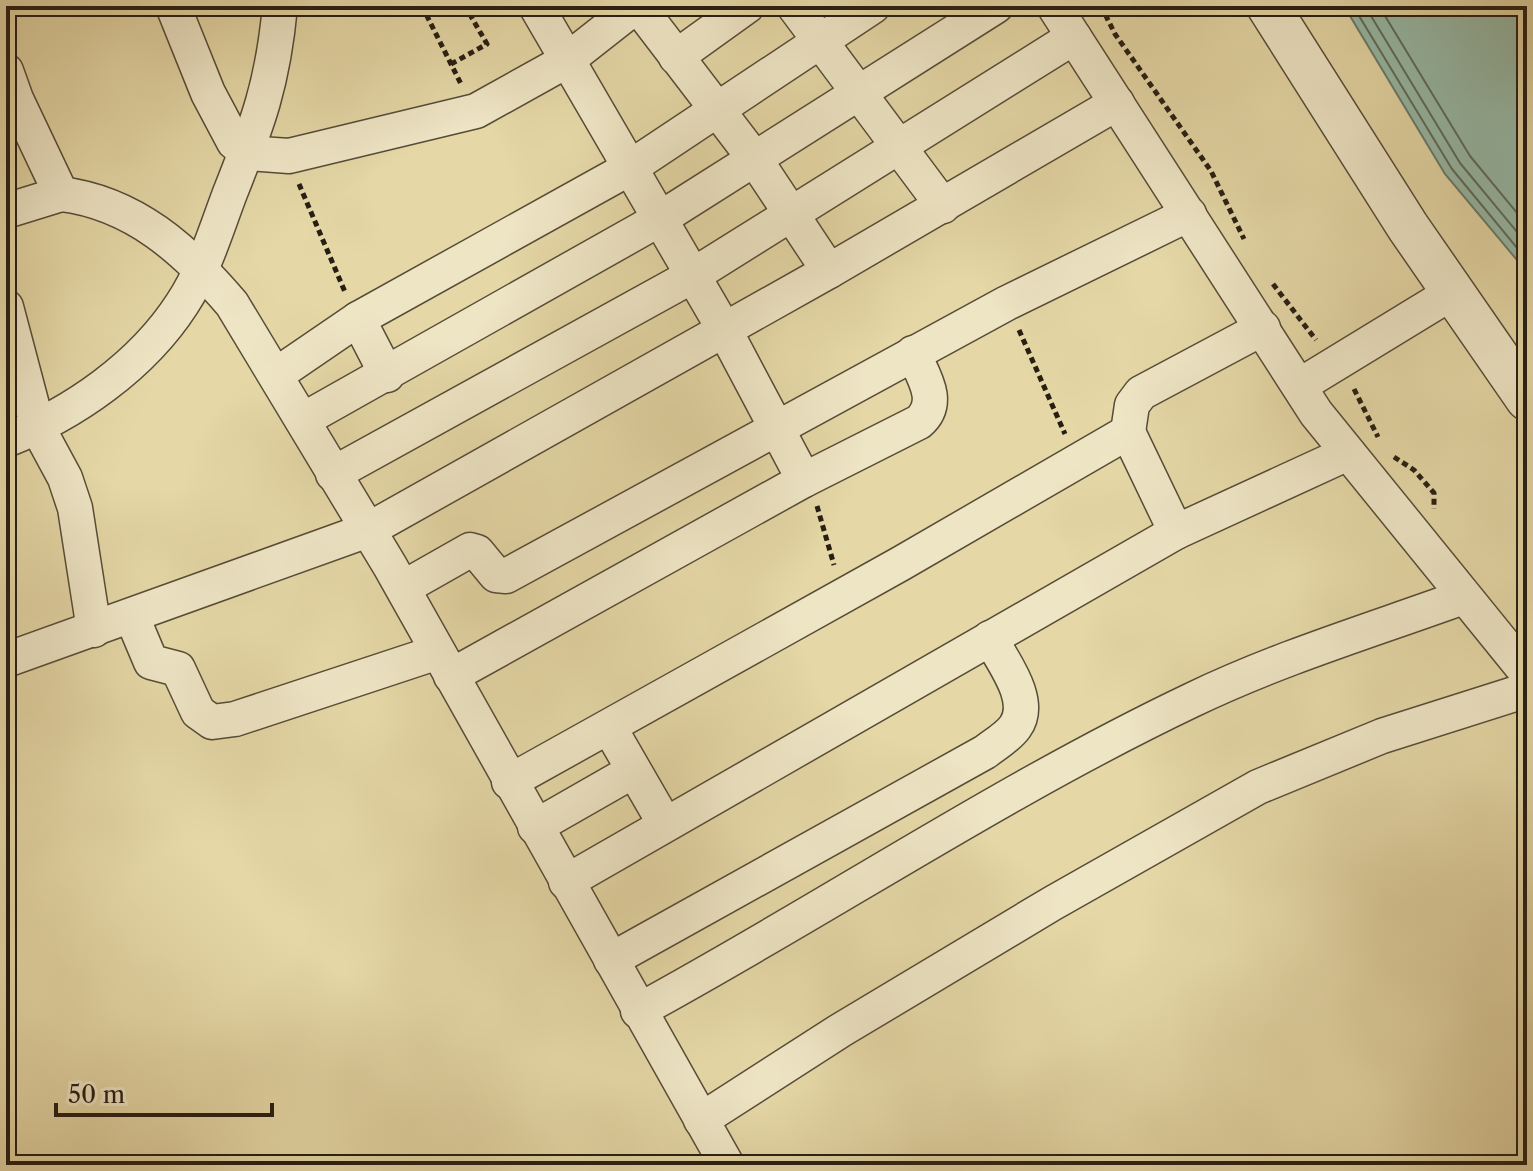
<svg xmlns="http://www.w3.org/2000/svg" width="1533" height="1171" font-family="'Libre Caslon Text',serif">
<style>
.water{fill:#96baa7;stroke:#6a7c6c;stroke-width:2}
.lines{fill:none;stroke-linecap:round;stroke-linejoin:round}
.shore{stroke:#5e6c5d;stroke-width:2}
.minor-casing{stroke:#564c38;stroke-width:37}
.tertiary-casing{stroke:#564c38;stroke-width:45}
.path{stroke:#271e13;stroke-width:5;stroke-dasharray:6 4;stroke-linecap:butt}
.minor{stroke:#eee5c5;stroke-width:34}
.tertiary{stroke:#eee5c5;stroke-width:42}
</style>
<rect width="100%" height="100%" fill="#e5d7a6"/>
<filter id="stains"><feTurbulence type="fractalNoise" baseFrequency=".0025" numOctaves="4"/><feColorMatrix values="0 0 0 0 .2 0 0 0 0 .09 0 0 0 0 .02 0 0 0 .5 -.17"/></filter>
<radialGradient id="worn" r=".72"><stop offset=".6" stop-color="#630" stop-opacity="0"/><stop offset="1" stop-color="#630" stop-opacity=".3"/></radialGradient>
<polygon class="water" points="1344,6 1527,6 1527,272 1445,174"/>
<g class="lines">
<g class="shore">
<polyline points="1353,6 1452,169 1527,260"/>
<polyline points="1365,6 1460,163 1527,244"/>
<polyline points="1379,6 1470,156 1527,225"/>
</g>
<defs>
<g id="minor">
<polyline points="173,6 208,93 234,142 247,153 289,156 476,111 566,61 636,6"/>
<polyline points="536,6 724,329 804,480"/>
<polyline points="638,6 754,158 829,271 1117,103"/>
<polyline points="794,6 943,206"/>
<polyline points="1054,6 1316,413 1527,673"/>
<polyline points="676,57 747,6"/>
<polyline points="6,71 16,99 61,194 6,211"/>
<path d="M61 194C134 203 186 250 232 304L390 566 727 1165"/>
<polyline points="6,307 38,428 65,478 75,508 94,630"/>
<polyline points="358,319 387,375"/>
<polyline points="276,375 358,319 628,169 873,6"/>
<polyline points="1299,386 1453,292"/>
<polyline points="303,420 658,220 996,6"/>
<polyline points="1128,432 1132,405 1141,393 1263,328"/>
<path d="M6 440C73 414 142 366 182 304 204 271 216 230 230 193 258 123 273 83 280 6"/>
<polyline points="333,474 692,276 1074,37"/>
<polyline points="403,588 470,550 477,552 496,575 506,576 1007,303 1189,214"/>
<polyline points="132,617 151,662 178,669 198,712 212,722 235,719 438,652"/>
<polyline points="6,660 368,530 829,271"/>
<path d="M451 676 804 480 919 422C942 402 923 376 913 353"/>
<polyline points="609,727 665,824"/>
<polyline points="509,782 900,564 1128,432 1176,532 1348,453"/>
<polyline points="535,827 633,771"/>
<polyline points="566,882 1176,532"/>
<path d="M611 960 985 752C994 745 1008 737 1015 727 1034 701 1003 662 990 638"/>
<path d="M638 1011C824 910 1001 791 1192 700 1279 658 1372 630 1463 597"/>
<polyline points="701,1120 841,1030 1053,903 1258,787 1382,736 1527,690"/>
</g>
<polyline id="tertiary" points="1268,6 1408,227 1527,399"/>
</defs>
<use href="#minor" class="minor-casing"/>
<use href="#tertiary" class="tertiary-casing"/>
<g class="path">
<polyline points="422,6 461,84"/>
<polyline points="1101,6 1115,34 1211,171 1244,239"/>
<polyline points="451,64 487,44 465,6"/>
<polyline points="299,184 345,292"/>
<polyline points="1273,284 1316,340"/>
<polyline points="1019,330 1065,434"/>
<polyline points="1354,389 1378,437"/>
<polyline points="1394,457 1414,470 1434,493 1434,509"/>
<polyline points="817,506 834,565"/>
</g>
<use href="#minor" class="minor"/>
<use href="#tertiary" class="tertiary"/>
</g>
<rect width="1533" height="1171" fill="none" stroke="#e5d7a6" stroke-width="32"/>
<rect x="8" y="8" width="1517" height="1155" fill="none" stroke="#271e13" stroke-width="4"/>
<rect x="16" y="16" width="1501" height="1139" fill="none" stroke="#271e13" stroke-width="2"/>
<path d="M56 1103v12h216v-12" fill="none" stroke="#271e13" stroke-width="4"/>
<text x="68" y="1103" font-size="24" fill="#271e13" stroke="#eee5c5" stroke-width="6" paint-order="stroke">50 m</text>
<rect width="100%" height="100%" filter="url(#stains)"/>
<rect width="100%" height="100%" fill="url(#worn)"/>
</svg>
